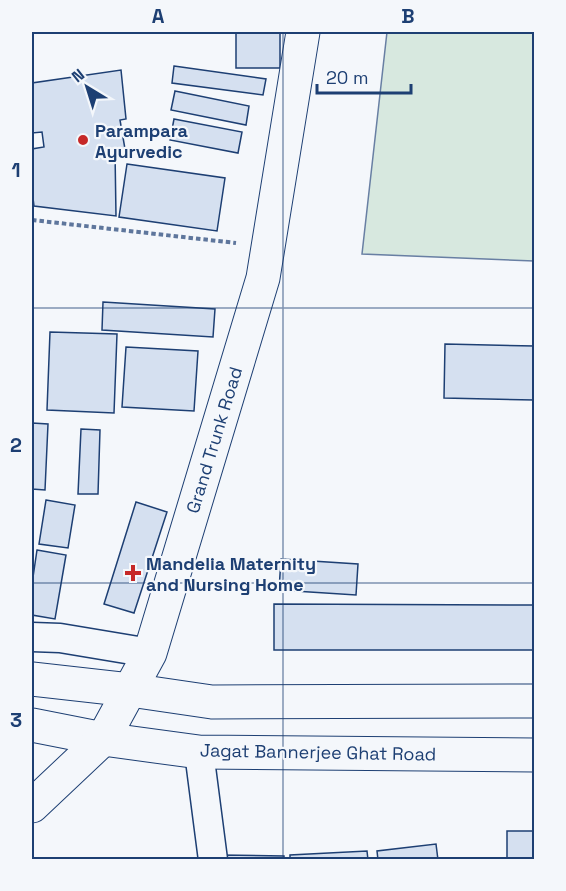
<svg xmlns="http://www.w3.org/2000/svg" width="566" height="891" font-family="'Space Grotesk',sans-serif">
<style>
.green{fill:#d7e8df;stroke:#687fa3;stroke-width:1.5}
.building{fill:#d5e0f0;stroke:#1d3f73;stroke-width:1.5}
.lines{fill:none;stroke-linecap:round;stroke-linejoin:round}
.street-casing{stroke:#1d3f73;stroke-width:31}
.secondary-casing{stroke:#1d3f73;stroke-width:35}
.primary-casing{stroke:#1d3f73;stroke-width:35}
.path{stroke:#5e769c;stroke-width:4;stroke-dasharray:4.5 3;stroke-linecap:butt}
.street{stroke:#f4f7fb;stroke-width:28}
.secondary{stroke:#f4f7fb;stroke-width:33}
.primary{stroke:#f4f7fb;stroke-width:33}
.grid{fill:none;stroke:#1d3f73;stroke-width:1.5;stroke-opacity:0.55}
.poi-dot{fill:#c62828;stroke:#f4f7fb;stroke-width:2}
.labels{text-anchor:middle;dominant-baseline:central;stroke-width:4.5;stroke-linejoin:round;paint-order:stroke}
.poi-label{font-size:18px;font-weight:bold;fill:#1d3f73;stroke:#f4f7fb;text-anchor:start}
.street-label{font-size:18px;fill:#1d3f73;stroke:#f4f7fb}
.neatline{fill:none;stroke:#1d3f73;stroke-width:2}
.grid-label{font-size:20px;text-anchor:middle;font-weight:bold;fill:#1d3f73}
</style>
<rect width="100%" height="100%" fill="#f4f7fb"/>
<polygon class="green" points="387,32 534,32 534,261 362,254"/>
<g class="building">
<rect x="236" y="32" width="44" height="36"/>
<polygon points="174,66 266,79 263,95 172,83"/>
<polygon points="121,70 126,119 120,120 125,149 115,151 116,216 34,206 32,190 32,149 44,147 42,132 32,133 32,83"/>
<polygon points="175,91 249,106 246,125 171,110"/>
<polygon points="174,119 242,132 238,153 170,140"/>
<polygon points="127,164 225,178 217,231 119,217"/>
<polygon points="103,302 215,309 213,337 102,330"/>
<polygon points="50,332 117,334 114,413 47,410"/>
<polygon points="445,344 534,346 534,400 444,398"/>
<polygon points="126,347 198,351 194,411 122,407"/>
<polygon points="32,423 48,424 45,490 32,489"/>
<polygon points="81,429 100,430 98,494 78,494"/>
<polygon points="46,500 75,505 68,548 39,544"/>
<polygon points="136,502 167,512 134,613 104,604"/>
<polygon points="37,550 66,555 55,619 32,615 32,584"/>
<polygon points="281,559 358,564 356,595 279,590"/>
<polygon points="274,604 534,605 534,650 274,650"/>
<rect x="507" y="831" width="27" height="29"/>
<polygon points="436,844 438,860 378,860 377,851"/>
<polygon points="367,851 368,860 290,860 290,855"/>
<polygon points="220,855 284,856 284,860 220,860"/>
</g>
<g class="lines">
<defs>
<g id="street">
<polyline points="32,637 60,638 150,653"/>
<polyline points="199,752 213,860"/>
</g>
<g id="secondary">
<polyline points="130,690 212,702 534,701"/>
<polyline points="103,739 199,752 534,755"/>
</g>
<g id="primary">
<polyline points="32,679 130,690"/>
<polyline points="32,725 103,739"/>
<polyline points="32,806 103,739 150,653 263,278 303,32"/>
</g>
</defs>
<use href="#street" class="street-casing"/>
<use href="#secondary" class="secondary-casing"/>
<use href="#primary" class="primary-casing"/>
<polyline class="path" points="32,220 236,243"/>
<use href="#street" class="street"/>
<use href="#secondary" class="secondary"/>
<use href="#primary" class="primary"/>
</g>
<path class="grid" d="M283 32V860M32 308H534M32 583H534"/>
<g class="poi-dot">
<circle cx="83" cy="140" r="6"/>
<path d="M130 564h6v6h6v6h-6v6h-6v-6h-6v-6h6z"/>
</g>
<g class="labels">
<g class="poi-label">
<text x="95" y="130">Parampara<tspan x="95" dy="21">Ayurvedic</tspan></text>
<text x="146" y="563">Mandelia Maternity<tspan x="146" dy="21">and Nursing Home</tspan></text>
</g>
<g class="street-label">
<text transform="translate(214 440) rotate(-73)">Grand Trunk Road</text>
<text transform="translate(318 752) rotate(1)">Jagat Bannerjee Ghat Road</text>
</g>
</g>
<rect width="566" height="891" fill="none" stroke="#f4f7fb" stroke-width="66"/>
<g transform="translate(87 87) rotate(322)" stroke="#f4f7fb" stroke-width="4.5" paint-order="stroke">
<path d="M0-4.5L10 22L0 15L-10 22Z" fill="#1d3f73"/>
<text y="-9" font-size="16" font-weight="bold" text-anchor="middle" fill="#1d3f73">N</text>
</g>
<path d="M317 84v9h94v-9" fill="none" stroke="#1d3f73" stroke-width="3"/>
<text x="326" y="84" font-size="18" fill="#1d3f73" stroke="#f4f7fb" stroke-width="4.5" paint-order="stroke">20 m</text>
<rect x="33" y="33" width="500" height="825" class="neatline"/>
<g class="grid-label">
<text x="158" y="23">A</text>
<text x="408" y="23">B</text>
<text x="16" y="177">1</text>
<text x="16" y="452">2</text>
<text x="16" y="727">3</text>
</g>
</svg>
